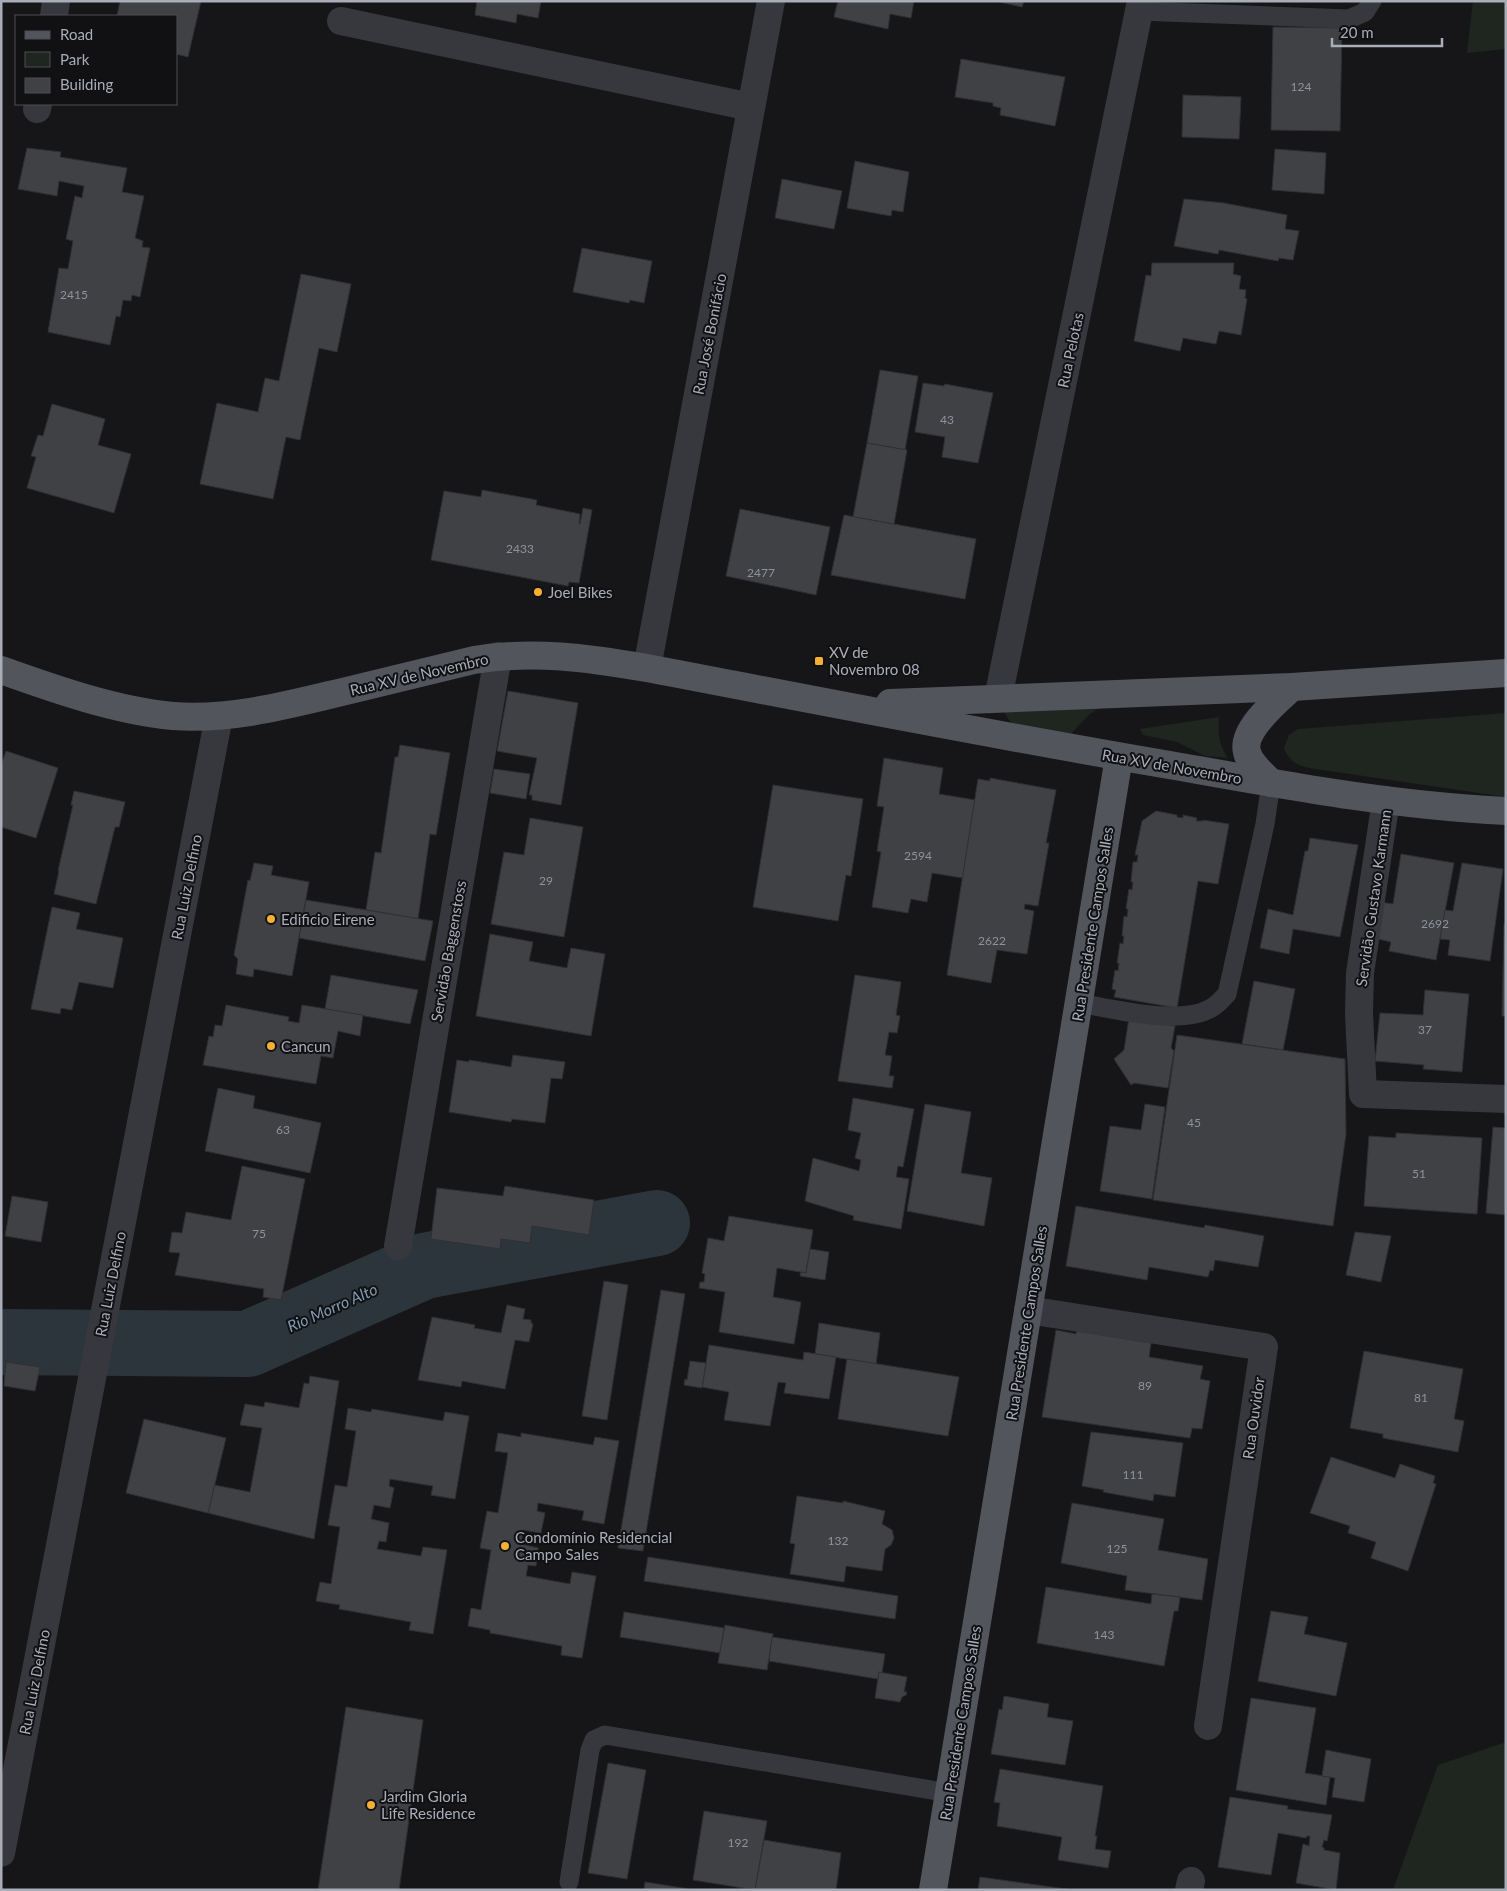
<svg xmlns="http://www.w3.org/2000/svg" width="1507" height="1891" font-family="Lato,sans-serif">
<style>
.green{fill:#1e261f}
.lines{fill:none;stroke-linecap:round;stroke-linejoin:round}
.river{stroke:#2c353c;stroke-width:66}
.building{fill:#404145;stroke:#303034}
.service{stroke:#37383d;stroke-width:19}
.minor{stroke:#37383d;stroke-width:28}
.primary{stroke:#53555c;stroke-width:28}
.poi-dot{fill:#f2b134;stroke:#111113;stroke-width:2}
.labels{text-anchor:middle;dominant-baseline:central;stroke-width:4;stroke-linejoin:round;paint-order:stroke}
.number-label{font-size:12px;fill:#8e929b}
.street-label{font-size:15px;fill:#a8adb8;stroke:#111113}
.poi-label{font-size:15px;fill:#a8adb8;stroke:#111113;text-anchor:start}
.water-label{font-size:16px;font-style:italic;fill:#7f9bb3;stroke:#111113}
</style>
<rect width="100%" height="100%" fill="#161618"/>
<g class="green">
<polygon points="1473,1 1506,1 1506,49 1467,53"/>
<polygon points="1100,707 1089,715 1066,739 1019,730 1009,720 1002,709"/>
<path d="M1506 713V797L1309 768C1296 765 1289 761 1284 748L1289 735 1298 729Z"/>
<path d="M1219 717C1218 733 1218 744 1228 758L1205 756 1177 742 1143 735 1140 729Z"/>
<polygon points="1506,1742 1506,1890 1393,1890 1438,1765"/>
</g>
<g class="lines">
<polyline class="river" points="1,1342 248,1344 424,1266 657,1223"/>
</g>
<g class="building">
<polygon points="120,1 201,1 188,57 176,54 176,16 117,16"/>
<polygon points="477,1 541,1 538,18 517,14 516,23 475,15"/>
<polygon points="838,1 914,1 911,18 890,14 888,29 834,17"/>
<polygon points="995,1 1024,1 1022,7"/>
<polygon points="1273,27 1342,28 1340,131 1271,130"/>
<polygon points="961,59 1065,77 1055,126 1000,115 1001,108 993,106 993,103 955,97"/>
<polygon points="1183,95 1241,97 1239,139 1182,137"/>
<polygon points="27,148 61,152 60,157 127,168 122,192 144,196 135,238 143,241 142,247 150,248 140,297 132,295 131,301 123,300 120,317 116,316 110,345 48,332 59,268 68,269 73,241 66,239 75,196 82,198 84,186 59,181 57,196 18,189"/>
<polygon points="1275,149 1326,153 1324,194 1272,190"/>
<polygon points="855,161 909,172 903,212 892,210 891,216 847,208"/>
<polygon points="782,179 842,191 834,229 775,218"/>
<polygon points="1184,199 1224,203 1287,215 1285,229 1299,231 1293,260 1279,258 1278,261 1219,250 1218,254 1174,246"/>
<polygon points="582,248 652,261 644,303 630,300 629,303 573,292"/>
<polygon points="1152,263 1234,263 1233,274 1241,276 1239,289 1246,290 1245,298 1247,299 1241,335 1219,331 1216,344 1183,338 1180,351 1134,341 1146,275 1151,276"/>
<polygon points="301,274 351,284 337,352 319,348 300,440 286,437 273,499 200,484 217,403 258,412 265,378 279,381"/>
<polygon points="880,370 918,376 905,450 867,443"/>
<polygon points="923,383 944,386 945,384 993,393 978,463 942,457 945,437 915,432"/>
<polygon points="52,404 105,419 98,445 131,454 114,513 27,488 36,457 31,456 38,435 43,436"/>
<polygon points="867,443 907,450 894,524 853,517"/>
<polygon points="482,490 537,500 536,505 580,514 579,524 580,524 583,508 592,510 579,583 569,582 568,586 431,560 444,491 481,497"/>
<polygon points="740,509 830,527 816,595 726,576"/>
<polygon points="844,515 976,539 965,599 831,575"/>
<polygon points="508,691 578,703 561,805 532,800 532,795 529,795 537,758 497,751"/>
<polygon points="400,745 450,753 436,835 430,834 418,919 366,910 375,852 381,853 395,757 398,757"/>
<polygon points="6,751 58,768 36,838 1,827 1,765"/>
<polygon points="884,758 943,768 939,794 975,800 963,878 932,873 927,902 911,899 908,913 872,907 881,852 877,851 884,807 877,806"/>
<polygon points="494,769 530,774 526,799 490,793"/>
<polygon points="990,778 1056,790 1046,843 1049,843 1038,906 1025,904 1024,909 1034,911 1027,954 997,950 991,983 947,975 978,779 990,781"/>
<polygon points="773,785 863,799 851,876 846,875 838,921 753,907"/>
<polygon points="74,791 125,802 119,827 115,827 96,904 54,894 59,871 58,871 73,805 71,805"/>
<polygon points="1156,811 1177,815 1177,817 1183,818 1183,815 1197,818 1196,821 1203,821 1203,820 1229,824 1218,884 1198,881 1177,1008 1114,997 1116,990 1112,989 1115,970 1118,971 1119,963 1117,963 1120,943 1123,944 1124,936 1122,936 1124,916 1127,917 1128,909 1126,909 1129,889 1132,890 1133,882 1131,882 1133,862 1137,862 1138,855 1135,855 1142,821"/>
<polygon points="530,818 583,827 564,937 491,924 504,852 524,855"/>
<polygon points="1310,838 1358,845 1340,937 1293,929 1289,954 1260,948 1268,909 1293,915 1305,851 1308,851"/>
<polygon points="1401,854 1454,863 1436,960 1389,951 1391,942 1374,938 1380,902 1393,904"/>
<polygon points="254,863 273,866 271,875 309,882 292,976 254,969 253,977 236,974 238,959 234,955 248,880 250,881"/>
<polygon points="1462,863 1503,869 1490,961 1448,955 1450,940 1440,939 1445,910 1453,911"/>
<polygon points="306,900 433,921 425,961 299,938"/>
<polygon points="52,907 80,913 76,929 123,938 113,988 79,982 72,1010 61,1008 60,1014 31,1009"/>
<polygon points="1506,923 1506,1016 1502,1016 1504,924"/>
<polygon points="490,934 533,942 529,961 567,968 571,948 605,954 591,1036 476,1016"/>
<polygon points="331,975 418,990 410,1024 325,1009"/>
<polygon points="855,975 901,982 896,1015 900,1016 897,1033 889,1032 885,1055 892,1056 889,1076 894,1076 892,1088 838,1081"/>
<polygon points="1254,981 1295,989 1283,1050 1242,1044"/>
<polygon points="1425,990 1469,994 1462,1072 1423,1069 1424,1065 1375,1061 1380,1013 1423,1015"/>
<polygon points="226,1005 289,1017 288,1021 299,1023 302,1005 363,1015 360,1036 338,1031 333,1058 321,1056 316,1084 203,1065 209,1036 213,1037 215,1025 222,1026"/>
<polygon points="1129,1018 1175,1026 1171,1048 1174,1051 1168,1088 1134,1083 1131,1085 1114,1059 1124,1050"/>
<polygon points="1177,1035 1345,1059 1346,1134 1333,1226 1153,1200"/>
<polygon points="513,1055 565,1062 562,1079 551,1078 545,1123 512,1119 511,1122 449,1112 457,1060 469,1062 469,1060 511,1067"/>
<polygon points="218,1088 255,1096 253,1108 321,1123 310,1173 205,1151"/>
<polygon points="853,1098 914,1109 903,1167 898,1166 896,1177 909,1179 901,1229 853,1220 854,1216 805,1201 813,1158 859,1171 861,1160 855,1158 861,1133 848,1130"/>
<polygon points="925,1104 971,1112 961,1173 992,1178 984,1226 907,1211"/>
<polygon points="1145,1104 1165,1107 1152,1199 1100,1191 1110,1126 1141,1130"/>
<polygon points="1493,1127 1506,1128 1506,1215 1486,1213"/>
<polygon points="1396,1133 1482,1138 1477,1214 1364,1206 1369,1136 1396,1138"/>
<polygon points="242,1166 305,1179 281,1300 263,1297 264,1289 175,1275 180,1253 169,1252 172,1232 182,1233 186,1212 231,1220"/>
<polygon points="505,1186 594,1200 589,1235 532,1226 530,1243 501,1239 500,1249 431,1239 437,1188 503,1196"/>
<polygon points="12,1196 48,1202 41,1242 5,1236"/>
<polygon points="1076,1206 1204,1228 1205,1225 1264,1236 1258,1267 1215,1260 1213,1271 1210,1270 1208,1277 1149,1267 1147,1280 1066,1266"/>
<polygon points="729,1216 813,1230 806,1273 777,1268 773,1297 801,1302 794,1344 719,1332 725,1292 699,1288 700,1282 704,1282 705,1274 702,1273 708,1238 724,1241"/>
<polygon points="1355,1232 1391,1236 1381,1282 1346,1275"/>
<polygon points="810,1249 829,1252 825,1280 800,1276 801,1272 806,1273"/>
<polygon points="604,1281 628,1285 607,1420 582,1416"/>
<polygon points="661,1290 685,1294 643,1551 618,1548"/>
<polygon points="507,1305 525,1309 523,1319 531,1320 531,1323 533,1324 529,1342 515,1340 505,1389 462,1381 461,1387 418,1380 432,1317 475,1325 474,1328 501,1333"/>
<polygon points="819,1323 880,1333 876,1364 815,1354"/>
<polygon points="1056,1330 1076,1334 1077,1331 1151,1343 1149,1357 1203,1366 1200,1379 1210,1381 1202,1429 1192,1428 1190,1438 1042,1417"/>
<polygon points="709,1345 803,1360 804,1352 836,1357 829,1399 784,1393 786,1383 778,1382 770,1426 724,1420 729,1392 702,1387"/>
<polygon points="1364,1351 1463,1369 1454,1419 1464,1421 1458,1452 1383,1438 1383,1434 1350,1428"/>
<polygon points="847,1359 959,1377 948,1436 838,1419"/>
<polygon points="690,1361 706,1363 702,1388 684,1385 685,1379 687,1380"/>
<polygon points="6,1362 40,1367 35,1391 4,1386"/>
<polygon points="310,1376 339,1381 314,1539 208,1513 214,1485 250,1492 262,1428 240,1425 245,1404 264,1407 265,1402 299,1408 304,1383 309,1384"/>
<polygon points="348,1408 371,1412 372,1409 443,1421 445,1412 469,1416 455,1499 431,1495 433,1486 390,1479 389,1486 394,1488 390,1508 374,1505 371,1519 389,1523 386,1542 379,1541 377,1549 421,1556 423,1547 447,1550 433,1634 409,1630 411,1622 339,1609 340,1605 316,1601 320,1582 331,1584 340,1527 328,1525 335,1485 347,1487 356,1431 345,1429"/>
<polygon points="144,1419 226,1438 208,1513 126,1493"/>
<polygon points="1091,1432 1183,1443 1175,1497 1154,1494 1153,1501 1103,1492 1104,1490 1082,1486"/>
<polygon points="498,1433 521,1437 521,1433 593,1445 595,1437 619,1441 604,1524 582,1520 584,1511 538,1503 537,1511 545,1513 541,1533 523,1530 521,1544 538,1548 536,1566 528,1565 526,1576 570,1584 572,1572 596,1576 582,1658 561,1655 562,1646 490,1633 490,1630 468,1626 471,1608 481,1610 491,1550 480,1548 487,1511 498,1513 508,1453 495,1451"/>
<polygon points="1331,1457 1395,1478 1400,1464 1435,1476 1433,1483 1436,1484 1408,1571 1371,1558 1376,1542 1348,1533 1350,1526 1310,1513"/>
<polygon points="797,1496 843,1503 843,1501 885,1511 882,1524 892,1530 894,1538 891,1545 885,1549 882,1571 846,1566 844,1582 790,1574 795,1544 790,1543"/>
<polygon points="1072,1503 1164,1519 1158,1550 1208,1559 1202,1600 1125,1590 1127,1576 1061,1563"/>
<polygon points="648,1557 898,1596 895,1619 644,1581"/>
<polygon points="1046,1587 1151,1604 1152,1594 1180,1597 1178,1611 1174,1611 1164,1666 1037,1643"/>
<polygon points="1271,1611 1308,1617 1304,1634 1347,1643 1336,1696 1258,1681"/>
<polygon points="624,1612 724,1628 720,1653 620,1637"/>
<polygon points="725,1625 773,1634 767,1670 718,1663"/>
<polygon points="772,1637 885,1654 882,1673 879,1672 878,1679 769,1661"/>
<polygon points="879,1672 907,1677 904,1692 907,1692 906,1695 902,1697 900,1702 875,1698"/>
<polygon points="1004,1696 1049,1704 1047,1717 1073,1721 1065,1765 991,1754 999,1709 1002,1710"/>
<polygon points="1251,1698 1316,1708 1305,1773 1330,1777 1326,1805 1236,1790"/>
<polygon points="346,1707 423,1720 399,1890 318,1890"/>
<polygon points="1326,1750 1371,1759 1364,1802 1332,1797 1335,1778 1322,1776"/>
<polygon points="608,1763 646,1770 627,1879 588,1873"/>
<polygon points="1000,1769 1103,1786 1095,1836 1097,1836 1095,1849 1111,1851 1108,1868 1058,1860 1062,1837 997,1826 1000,1803 994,1802"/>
<polygon points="1230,1797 1288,1806 1287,1809 1332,1815 1327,1841 1324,1840 1322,1847 1324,1848 1324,1850 1340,1853 1336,1890 1296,1883 1303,1844 1309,1846 1310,1836 1307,1836 1306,1838 1278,1833 1271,1875 1218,1867"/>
<polygon points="704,1811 767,1821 755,1890 693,1880"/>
<polygon points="764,1840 841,1853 836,1890 749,1890 750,1888 755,1890"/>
<polygon points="980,1877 1073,1890 978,1890"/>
<polygon points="645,1882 689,1889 689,1890 644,1890"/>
</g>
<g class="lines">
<g class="service">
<polyline points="1139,11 1349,19 1365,12 1372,1"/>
<path d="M1079 1003C1113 1009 1183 1027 1213 1007 1218 1004 1223 998 1227 994L1265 824 1271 783"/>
<polyline points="569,1882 590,1750 594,1740 605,1735 949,1793"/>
</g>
<g class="minor">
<polyline points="54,16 56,1"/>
<polyline points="341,21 751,107"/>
<polyline points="37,109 38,104"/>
<polyline points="647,668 771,1"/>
<polyline points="998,698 1141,1"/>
<polyline points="1386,800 1360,973 1359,1014 1363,1094 1506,1099"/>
<polyline points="398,1246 498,656"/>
<polyline points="1028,1310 1264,1347 1208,1726"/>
<polyline points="1,1853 219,716"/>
<polyline points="1189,1890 1191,1881"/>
</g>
<g class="primary">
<path d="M1 670C54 689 117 711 173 716 230 720 284 706 338 693 383 682 429 671 474 660 534 650 588 658 647 668 825 702 1002 737 1181 767 1288 786 1396 806 1506 811"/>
<polyline points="890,703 1292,687 1506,673"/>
<path d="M1271 783C1263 774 1250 765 1247 752 1241 730 1277 701 1292 687"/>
<polyline points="933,1890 1119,757"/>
</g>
</g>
<g class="poi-dot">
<circle cx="538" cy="592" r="5"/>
<rect x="814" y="656" width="10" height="10" rx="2.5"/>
<circle cx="271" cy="919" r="5"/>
<circle cx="271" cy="1046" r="5"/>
<circle cx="505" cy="1546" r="5"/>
<circle cx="371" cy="1805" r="5"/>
</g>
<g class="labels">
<g class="number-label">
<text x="1301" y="86">124</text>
<text x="74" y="294">2415</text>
<text x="947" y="419">43</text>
<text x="520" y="548">2433</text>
<text x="761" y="572">2477</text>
<text x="918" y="855">2594</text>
<text x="546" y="880">29</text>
<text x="1435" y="923">2692</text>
<text x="992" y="940">2622</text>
<text x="1425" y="1029">37</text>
<text x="1194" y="1122">45</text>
<text x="283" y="1129">63</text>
<text x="1419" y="1173">51</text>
<text x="259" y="1233">75</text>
<text x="1145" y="1385">89</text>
<text x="1421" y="1397">81</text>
<text x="1133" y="1474">111</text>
<text x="838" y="1540">132</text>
<text x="1117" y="1548">125</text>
<text x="1104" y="1634">143</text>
<text x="738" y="1842">192</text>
</g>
<g class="street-label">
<text transform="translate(709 334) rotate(-79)">Rua José Bonifácio</text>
<text transform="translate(1070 350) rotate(-78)">Rua Pelotas</text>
<text transform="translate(419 674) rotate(-13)">Rua XV de Novembro</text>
<text transform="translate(1172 766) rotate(10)">Rua XV de Novembro</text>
<text transform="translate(186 887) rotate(-79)">Rua Luiz Delfino</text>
<text transform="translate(1373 898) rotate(-82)">Servidão Gustavo Karmann</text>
<text transform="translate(1092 924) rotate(-81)">Rua Presidente Campos Salles</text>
<text transform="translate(448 951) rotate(-80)">Servidão Baggenstoss</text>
<text transform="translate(110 1284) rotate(-79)">Rua Luiz Delfino</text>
<text transform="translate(1026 1323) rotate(-81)">Rua Presidente Campos Salles</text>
<text transform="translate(1253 1418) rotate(-82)">Rua Ouvidor</text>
<text transform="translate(34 1682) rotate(-79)">Rua Luiz Delfino</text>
<text transform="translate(960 1723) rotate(-81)">Rua Presidente Campos Salles</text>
</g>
<g class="poi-label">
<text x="548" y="592">Joel Bikes</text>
<text x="829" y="652">XV de<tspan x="829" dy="17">Novembro 08</tspan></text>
<text x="281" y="919">Edificio Eirene</text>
<text x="281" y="1046">Cancun</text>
<text x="515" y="1537">Condomínio Residencial<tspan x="515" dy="17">Campo Sales</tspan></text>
<text x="381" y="1796">Jardim Gloria<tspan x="381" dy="17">Life Residence</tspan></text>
</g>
<g class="water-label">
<text transform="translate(332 1307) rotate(-24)">Rio Morro Alto</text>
</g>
</g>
<rect width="1507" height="1891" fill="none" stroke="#a8adb8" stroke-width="5"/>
<rect x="15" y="15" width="162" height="90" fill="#111113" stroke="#4d4f55"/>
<rect x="25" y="31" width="25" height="8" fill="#53555c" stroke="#4d4f55"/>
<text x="60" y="40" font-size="15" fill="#a8adb8">Road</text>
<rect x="25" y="52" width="25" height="15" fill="#1e261f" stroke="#4d4f55"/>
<text x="60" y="65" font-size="15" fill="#a8adb8">Park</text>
<rect x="25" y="78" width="25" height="15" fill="#404145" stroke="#4d4f55"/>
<text x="60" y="90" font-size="15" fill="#a8adb8">Building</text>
<path d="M1332 38v8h110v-8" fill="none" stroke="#a8adb8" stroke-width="2.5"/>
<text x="1340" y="38" font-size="15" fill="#a8adb8" stroke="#111113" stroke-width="4" paint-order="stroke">20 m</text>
</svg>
